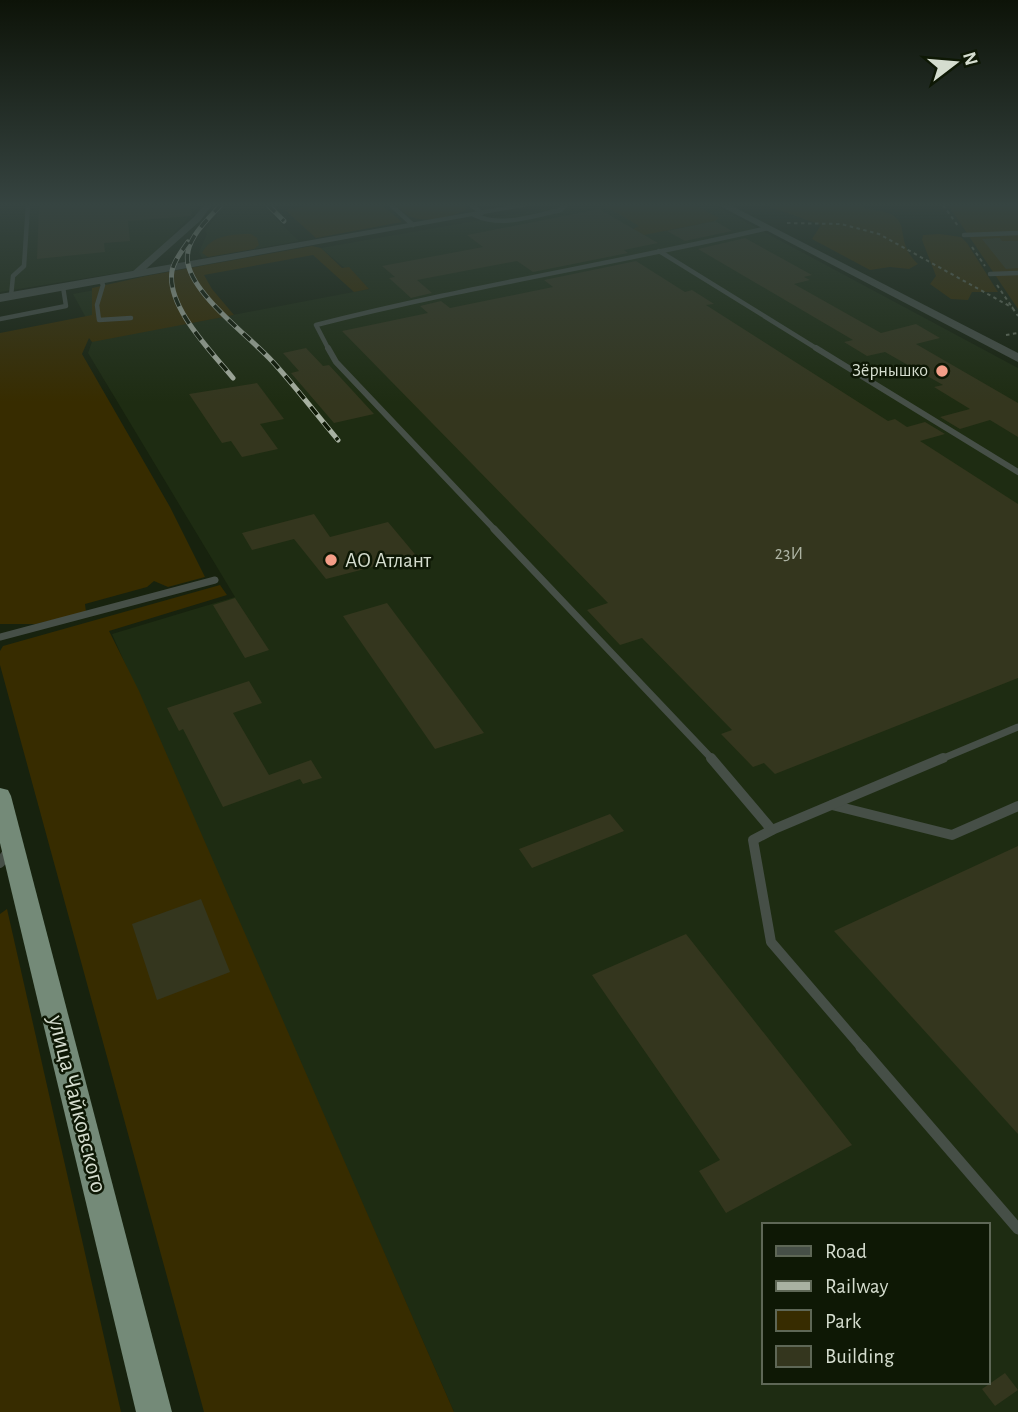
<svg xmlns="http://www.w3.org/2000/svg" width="1018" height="1412" font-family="'Alegreya Sans',sans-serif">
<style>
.built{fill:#1e2c12;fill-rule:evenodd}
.green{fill:#372c00}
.building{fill:#34361e}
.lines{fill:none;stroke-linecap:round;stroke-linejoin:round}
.path{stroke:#656f5d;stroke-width:2;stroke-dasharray:3.5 3.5;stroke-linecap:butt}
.service-far4{stroke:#464f47;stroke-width:4.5}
.service-far3{stroke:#464f47;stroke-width:6}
.service-far2{stroke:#464f47;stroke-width:7}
.service-far1{stroke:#464f47;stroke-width:10}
.service{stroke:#464f47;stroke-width:11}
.minor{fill:#464f47;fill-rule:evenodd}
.tertiary{fill:#464f47;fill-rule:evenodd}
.trunk{fill:#748a78;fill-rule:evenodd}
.rail-casing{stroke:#a8b1a2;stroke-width:5}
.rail{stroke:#0e1805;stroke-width:3.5;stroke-dasharray:10;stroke-linecap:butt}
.poi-dot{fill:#f49e88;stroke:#0e1805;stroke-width:2.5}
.labels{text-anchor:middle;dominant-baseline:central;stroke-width:5;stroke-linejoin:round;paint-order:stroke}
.far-poi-label{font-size:18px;fill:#d5ddcf;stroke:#0e1805;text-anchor:end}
.number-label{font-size:18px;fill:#adb3a3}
.poi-label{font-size:21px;fill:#d5ddcf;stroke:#0e1805;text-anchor:start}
.near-street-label{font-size:24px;fill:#d5ddcf;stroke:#0e1805}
</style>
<rect width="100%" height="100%" fill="#17220e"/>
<g class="built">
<polygon points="0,205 199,205 157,253 137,270 0,292"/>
<polygon points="225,205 262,205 299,241 202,258 199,252 207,234 205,231"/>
<path d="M566 205H714L1018 368V1412H454L112 634 235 597 88 353 92 342 97 338 73 294 166 277 191 323 369 289 321 248ZM764 1225H988V1382H764Z"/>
</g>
<g class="green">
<polygon points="312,205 382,205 402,222 316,238 285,210"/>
<path d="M396 205H466V210C451 217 425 224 409 216 405 214 400 208 396 205Z"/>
<polygon points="604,205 695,205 719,218 715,221 644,235 633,229 639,226"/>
<path d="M765 205H877L864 206 866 209C921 213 889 237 918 264L909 269 890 267 870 270 812 239 821 225Z"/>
<polygon points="948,205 1018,205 1018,309"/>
<path d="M251 234 257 238 259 245 254 249 208 257 202 253C211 235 233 234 251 234Z"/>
<polygon points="940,234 961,237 967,243 998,292 972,292 968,300 951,299 930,284 936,276 922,240 923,235"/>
<polygon points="312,246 321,248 342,268 349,267 369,289 354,292 313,255 204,275 212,289 234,315 92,342 89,338 82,354 170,507 205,577 168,587 154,581 147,587 85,604 86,612 36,624 0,624 0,333 92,315 92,288 146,276"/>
<polygon points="220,585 227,595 109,631 139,691 454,1412 204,1412 0,665 0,651 3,646"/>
<polygon points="7,909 121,1412 0,1412 0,914"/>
</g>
<g class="building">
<polygon points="39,205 190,205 191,216 128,221 130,241 104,243 105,252 37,259"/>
<polygon points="599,209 658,243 624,250 628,253 533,272 517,261 417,280 432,293 411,298 389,278 395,277 382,266 483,247 467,235"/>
<polygon points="715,221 732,231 685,241 667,231"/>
<polygon points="745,238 812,275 804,277 810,280 794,284 881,333 916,324 940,338 916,344 1018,403 1018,437 990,420 960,429 940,417 970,409 934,387 943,385 885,352 867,356 844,342 853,340 698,249"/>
<polygon points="1000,238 1002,241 1018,241 1018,268 1006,269 982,239"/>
<polygon points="636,261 685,292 692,290 711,302 714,304 706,305 888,421 895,419 907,427 925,422 945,434 920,441 1018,504 1018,678 775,774 764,763 753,767 721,734 732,730 642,638 620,645 587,610 608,603 342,331 428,313 420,306 441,301 450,308 553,287 544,280"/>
<polygon points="306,348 323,366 329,365 374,414 334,423 291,373 299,371 283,353"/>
<polygon points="257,383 284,419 260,424 278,449 242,457 231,441 222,443 189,394"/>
<polygon points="314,514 330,537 388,522 419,559 387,568 384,564 326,579 294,539 252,550 242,533"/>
<polygon points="235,598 269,650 245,658 213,605"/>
<polygon points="387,603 484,733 435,749 343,616"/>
<polygon points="249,681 262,703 233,713 269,775 311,760 322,778 303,784 300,779 223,807 183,729 179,731 167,708"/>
<polygon points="610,814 624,831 532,868 519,849"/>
<polygon points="1018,846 1018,1134 834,931"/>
<polygon points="201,899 230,972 157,1000 132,924"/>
<polygon points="686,934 852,1145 726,1213 699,1171 720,1160 592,975"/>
<polygon points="1005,1373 1018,1390 995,1406 982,1389"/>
</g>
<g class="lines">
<g class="path">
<polyline points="943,205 958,226"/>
<polyline points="787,223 841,224 879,234 1013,308"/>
<polyline points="972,247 985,266"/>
<polyline points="997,285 1018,316"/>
<polyline points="1006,335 1018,333"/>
</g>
<g class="service-far4">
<polyline points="391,205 413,225"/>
<polyline points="471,205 482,213"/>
<path d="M474 215C502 228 532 216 561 210L565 205"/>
<polyline points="964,235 1018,233"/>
<polyline points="659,251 819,350"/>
<polyline points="990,274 1018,273"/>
<polyline points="101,281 103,285 97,305 99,320 131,318"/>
<polyline points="11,296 13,276 24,266 28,205"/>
<polyline points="0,319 66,306 63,287"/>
<path d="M329 350 316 325C465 287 618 263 768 228"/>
</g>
<g class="service-far3">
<polyline points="328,348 336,362 496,531"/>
<polyline points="816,348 1018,472"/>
</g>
<g class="service-far2">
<polyline points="494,529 713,760"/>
<polyline points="0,637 215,580"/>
<polyline points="939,760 1018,727"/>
</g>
<g class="service-far1">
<polyline points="711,758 772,830 753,840 771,942 863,1049"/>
<polyline points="832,805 952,835 1018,806"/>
<polyline points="772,830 943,758"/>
<polyline points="0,863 9,850"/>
</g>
<polyline class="service" points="861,1047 1018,1229"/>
<polygon class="minor" points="204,205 212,205 200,221 137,277 131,277 131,273 194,217"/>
<g class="tertiary">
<polygon points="513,205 534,205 0,302 0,294"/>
<polygon points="718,205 730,205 1018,353 1018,362"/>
</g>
<polygon class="trunk" points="0,788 8,790 11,796 172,1412 136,1412 0,843"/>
<defs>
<g id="rail">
<path d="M221 205C207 220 183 241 188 264 195 297 249 336 272 361 295 386 316 414 338 440"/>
<polyline points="268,205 284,221"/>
<path d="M188 242C182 251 174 260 172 271 166 307 212 352 233 378"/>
</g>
</defs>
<use href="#rail" class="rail-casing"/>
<use href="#rail" class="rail"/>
</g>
<linearGradient id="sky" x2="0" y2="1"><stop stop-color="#0d1308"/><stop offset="0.51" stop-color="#364441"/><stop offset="1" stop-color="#364441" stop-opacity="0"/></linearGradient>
<rect width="1018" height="402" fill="url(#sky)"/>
<g class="poi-dot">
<circle cx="942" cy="371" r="7"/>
<circle cx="331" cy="560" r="7"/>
</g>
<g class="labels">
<g class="far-poi-label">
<text x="928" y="371">Зёрнышко</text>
</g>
<g class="number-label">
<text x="789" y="554">23И</text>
</g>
<g class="poi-label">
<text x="345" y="560">АО Атлант</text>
</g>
<g class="near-street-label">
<text transform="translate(77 1104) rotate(76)">улица Чайковского</text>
</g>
</g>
<rect x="762" y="1223" width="228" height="161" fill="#0e1805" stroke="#5e6756" stroke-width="2"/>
<rect x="776" y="1246" width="35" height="10" fill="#464f47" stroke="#5e6756" stroke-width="2"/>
<text x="825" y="1258" font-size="21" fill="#d5ddcf">Road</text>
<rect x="776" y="1281" width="35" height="10" fill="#a8b1a2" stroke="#5e6756" stroke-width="2"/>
<text x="825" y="1293" font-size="21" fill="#d5ddcf">Railway</text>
<rect x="776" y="1310" width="35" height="21" fill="#372c00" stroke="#5e6756" stroke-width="2"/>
<text x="825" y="1328" font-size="21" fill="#d5ddcf">Park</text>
<rect x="776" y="1346" width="35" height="21" fill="#34361e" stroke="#5e6756" stroke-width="2"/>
<text x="825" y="1363" font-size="21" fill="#d5ddcf">Building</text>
<g transform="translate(955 63) rotate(74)" stroke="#0e1805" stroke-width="5" paint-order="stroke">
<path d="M0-5L12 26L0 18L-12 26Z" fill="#d5ddcf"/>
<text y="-10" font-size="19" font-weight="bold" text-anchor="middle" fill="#d5ddcf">N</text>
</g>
</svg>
